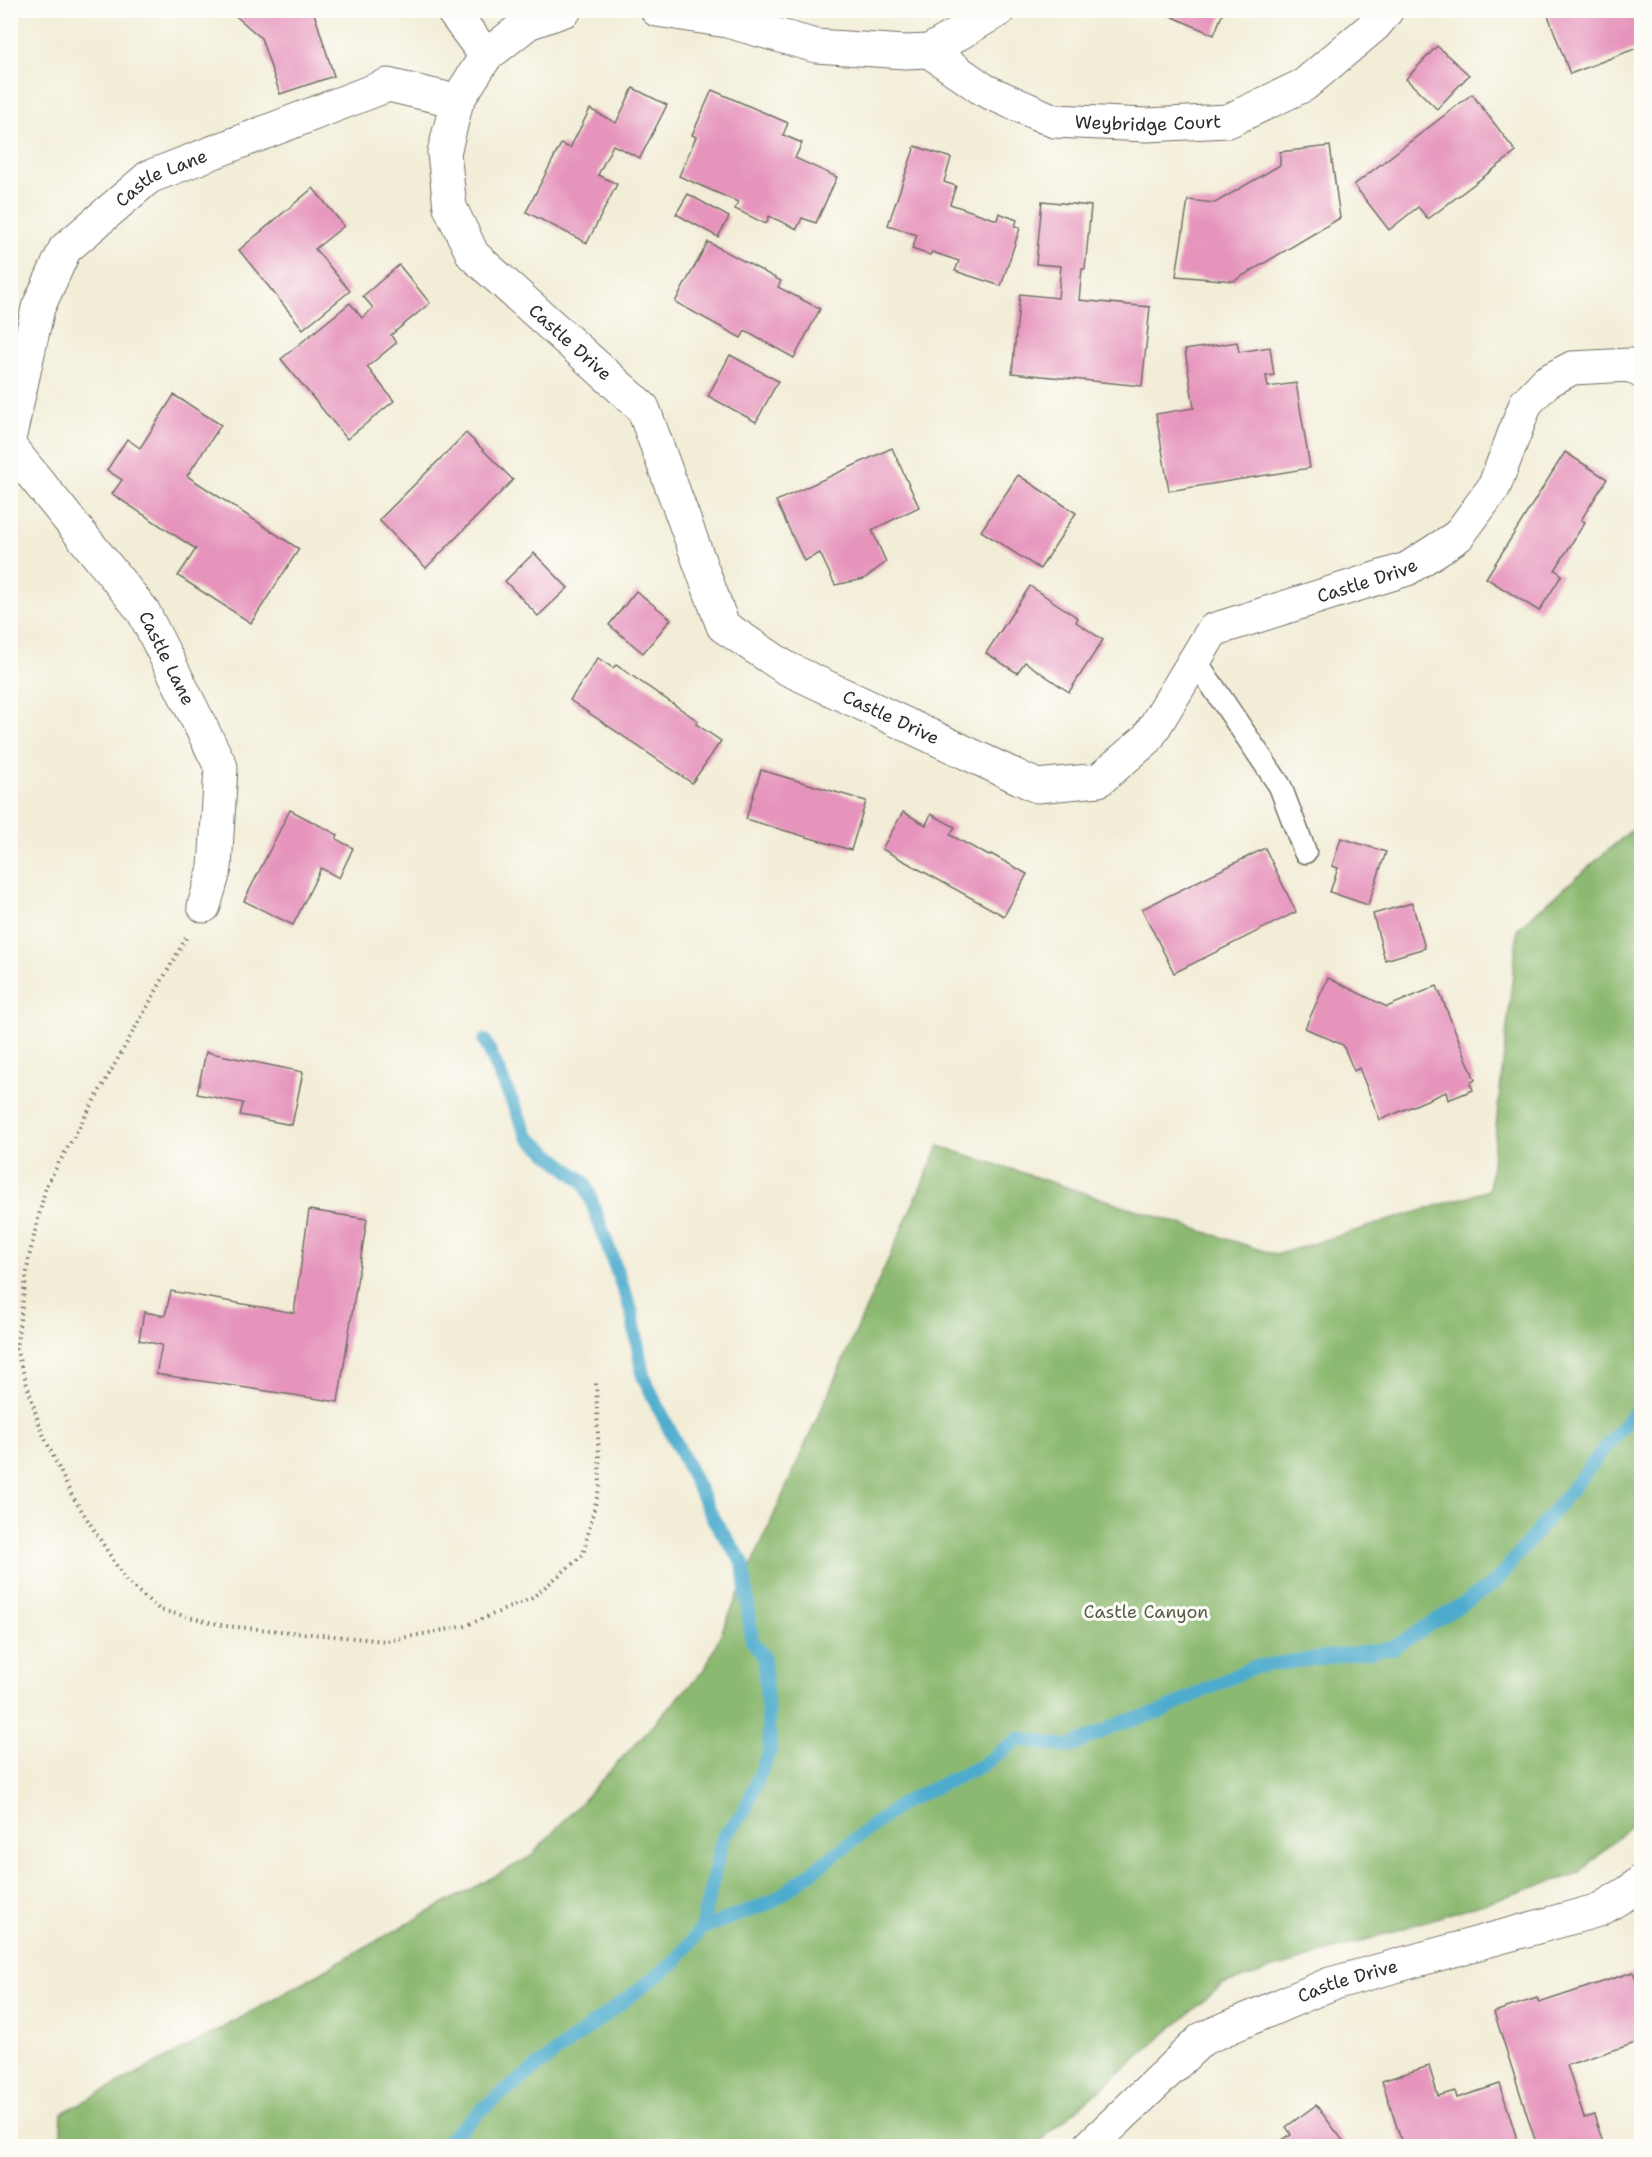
<svg xmlns="http://www.w3.org/2000/svg" width="1652" height="2157" font-family="'Shantell Sans',sans-serif">
<style>
.forest{fill:#8cb971;stroke:#5c724e;stroke-width:1.5}
.lines{fill:none;stroke-linecap:round;stroke-linejoin:round}
.stream{stroke:#4eaccd;stroke-width:14}
.building{fill:#e694bc}
.service-casing{stroke:#716f67;stroke-width:25}
.minor-casing{stroke:#716f67;stroke-width:35}
.path{stroke:#716f67;stroke-width:4;stroke-dasharray:1.5 4.5;stroke-linecap:butt}
.service{stroke:#fff;stroke-width:22}
.minor{stroke:#fff;stroke-width:33}
.labels{text-anchor:middle;dominant-baseline:central;stroke-width:6;stroke-linejoin:round;paint-order:stroke}
.street-label{font-size:18px;fill:#2b2b2b;stroke:#fdfcf7}
.park-label{font-size:18px;fill:#535f45;stroke:#fdfcf7}
</style>
<rect width="100%" height="100%" fill="#fdfcf7"/>
<filter id="ink" filterUnits="userSpaceOnUse"><feTurbulence type="fractalNoise" baseFrequency=".0167" numOctaves="2"/><feDisplacementMap in="SourceGraphic" scale="12" xChannelSelector="R" yChannelSelector="G"/><feConvolveMatrix kernelMatrix="1 2 1 2 8 2 1 2 1" color-interpolation-filters="sRGB"/></filter>
<filter id="wash" filterUnits="userSpaceOnUse"><feTurbulence type="fractalNoise" baseFrequency=".008" numOctaves="4" result="noise"/><feDisplacementMap in="SourceGraphic" scale="24" xChannelSelector="R" yChannelSelector="G"/><feGaussianBlur stdDeviation="1.35" result="paint"/><feColorMatrix in="noise" values="0 0 0 0 0 0 0 0 0 0 0 0 0 0 0 0 0 1.4 0 .05"/><feComposite in="paint" operator="in"/></filter>
<g filter="url(#wash)">
<rect width="100%" height="100%" fill="#f2edd7"/>
<polygon class="forest" points="1641,822 1641,1815 1580,1873 1222,1985 1034,2146 60,2146 62,2113 216,2032 358,1951 530,1857 705,1669 939,1146 1276,1255 1489,1190 1518,928"/>
<g class="lines">
<g class="stream">
<polyline points="485,1041 528,1137 585,1183 632,1313 643,1376 714,1520 743,1563 752,1641 764,1657 770,1750 744,1812 723,1837 701,1929"/>
<polyline points="441,2146 487,2105 675,1962 701,1929 772,1902 904,1802 981,1766 1019,1739 1069,1747 1121,1723 1160,1712 1253,1667 1393,1648 1495,1583 1642,1403"/>
</g>
</g>
<g id="blocks">
<g class="building">
<polygon points="229,10 313,10 334,76 280,94 261,38"/>
<polygon points="1157,10 1224,10 1214,35"/>
<polygon points="1546,10 1642,10 1642,46 1570,74"/>
<polygon points="1437,46 1469,75 1437,109 1406,79"/>
<polygon points="633,88 667,105 640,158 613,145 598,175 617,184 587,243 526,212 561,144 570,148 590,109 616,123"/>
<polygon points="712,90 788,123 783,135 802,143 795,158 837,177 816,223 802,218 797,229 769,216 766,224 735,209 738,202 679,176 696,137 692,135"/>
<polygon points="1472,94 1516,152 1428,219 1418,207 1389,230 1354,185"/>
<polygon points="915,146 951,158 944,182 956,186 950,204 997,220 999,213 1017,220 1015,226 1020,228 1001,286 955,271 959,261 932,252 930,255 912,249 917,235 888,225"/>
<polygon points="1330,146 1340,218 1234,281 1176,276 1188,200 1215,203 1280,165 1280,152"/>
<polygon points="313,188 344,226 315,249 350,291 303,329 239,250"/>
<polygon points="688,194 729,217 718,237 676,214"/>
<polygon points="1042,201 1091,206 1085,269 1082,269 1079,300 1150,307 1142,386 1012,373 1020,294 1058,298 1061,266 1036,264"/>
<polygon points="708,242 781,281 778,287 820,309 794,358 745,331 741,338 675,302"/>
<polygon points="399,265 430,303 391,335 396,343 367,367 394,401 347,439 281,359 350,303 362,318 373,308 363,296"/>
<polygon points="1237,342 1239,352 1270,347 1274,375 1266,376 1268,387 1296,383 1310,468 1169,491 1156,414 1194,408 1185,350"/>
<polygon points="730,355 778,381 756,422 708,396"/>
<polygon points="174,395 221,425 187,476 299,549 251,623 178,576 196,549 112,494 122,480 107,470 127,439 140,448"/>
<polygon points="466,433 513,480 426,568 379,520"/>
<polygon points="892,448 919,507 872,530 886,562 864,579 835,585 820,553 804,561 776,501"/>
<polygon points="1565,452 1607,479 1581,520 1585,522 1555,570 1562,575 1539,611 1486,578"/>
<polygon points="1018,475 1076,513 1040,569 981,531"/>
<polygon points="534,553 568,588 538,616 505,581"/>
<polygon points="1030,586 1078,618 1076,622 1103,640 1069,692 1025,662 1017,673 986,653"/>
<polygon points="636,591 671,619 643,653 609,625"/>
<polygon points="598,658 613,668 616,665 698,721 696,724 721,741 692,783 570,700"/>
<polygon points="761,770 866,801 851,850 746,819"/>
<polygon points="290,810 338,835 336,839 353,848 339,878 321,868 293,925 244,901"/>
<polygon points="903,812 926,825 931,814 955,827 950,835 989,856 991,854 1027,874 1004,916 882,849"/>
<polygon points="1341,838 1386,852 1368,905 1330,892 1338,868 1332,866"/>
<polygon points="1265,848 1296,912 1174,973 1142,909"/>
<polygon points="1412,903 1425,948 1385,960 1373,914"/>
<polygon points="1328,978 1387,1007 1437,986 1475,1080 1470,1083 1473,1090 1448,1100 1446,1092 1380,1120 1359,1068 1354,1071 1343,1045 1305,1028"/>
<polygon points="206,1052 303,1072 292,1125 240,1115 243,1103 197,1094"/>
<polygon points="309,1210 367,1219 338,1402 156,1374 162,1345 139,1340 144,1312 165,1316 171,1291 294,1313"/>
<polygon points="1633,1972 1642,1994 1642,2041 1567,2065 1584,2118 1594,2115 1604,2146 1537,2146 1494,2012 1537,1998 1539,2003"/>
<polygon points="1429,2066 1438,2096 1455,2091 1457,2098 1500,2084 1519,2146 1403,2146 1382,2081"/>
<polygon points="1316,2105 1347,2146 1273,2146 1291,2134 1286,2127"/>
</g>
</g>
</g>
<g filter="url(#ink)">
<use href="#blocks" fill-opacity="0" stroke="#716f67" stroke-width="1.5"/>
<g class="lines">
<defs>
<polyline id="service" points="1195,660 1280,786 1305,852"/>
<g id="minor">
<polyline points="452,10 486,56"/>
<path id="s1" d="M565 10 528 23 486 56 457 101 444 153 450 207 473 255 643 408 723 626 786 668 1037 786 1099 780 1147 739 1213 630 1407 569 1458 536 1494 487 1526 403 1546 382 1572 368 1630 365 1642 372"/>
<polyline points="657,10 727,21 816,46 905,52 929,51 999,10"/>
<path id="s2" d="M929 51 984 90 1054 121 1147 125 1228 121 1304 85 1375 25 1387 10"/>
<path id="s3" d="M10 435 38 308 65 249 149 177 388 85 457 101"/>
<path id="s4" d="M10 447 143 611 221 767 215 868 204 906"/>
<path id="s5" d="M1090 2146 1202 2039 1330 1984 1599 1910 1629 1892 1642 1881"/>
</g>
</defs>
<use href="#service" class="service-casing"/>
<use href="#minor" class="minor-casing"/>
<polyline class="path" points="186,938 46,1186 29,1257 16,1349 41,1430 70,1492 127,1582 160,1610 226,1626 386,1641 465,1626 532,1598 583,1555 600,1485 596,1383"/>
<use href="#service" class="service"/>
<use href="#minor" class="minor"/>
</g>
</g>
<g class="labels">
<g class="street-label">
<text stroke="none"><textPath href="#s2" startOffset="238">Weybridge Court</textPath></text>
<text stroke="none"><textPath href="#s3" startOffset="316">Castle Lane</textPath></text>
<text stroke="none"><textPath href="#s1" startOffset="438">Castle Drive</textPath></text>
<text stroke="none"><textPath href="#s1" startOffset="1536">Castle Drive</textPath></text>
<text stroke="none"><textPath href="#s4" startOffset="264">Castle Lane</textPath></text>
<text stroke="none"><textPath href="#s1" startOffset="960">Castle Drive</textPath></text>
<text stroke="none"><textPath href="#s5" startOffset="312">Castle Drive</textPath></text>
</g>
<g class="park-label">
<text x="1146" y="1612">Castle Canyon</text>
</g>
</g>
<rect width="1652" height="2157" fill="none" stroke="#fdfcf7" stroke-width="36"/>
</svg>
